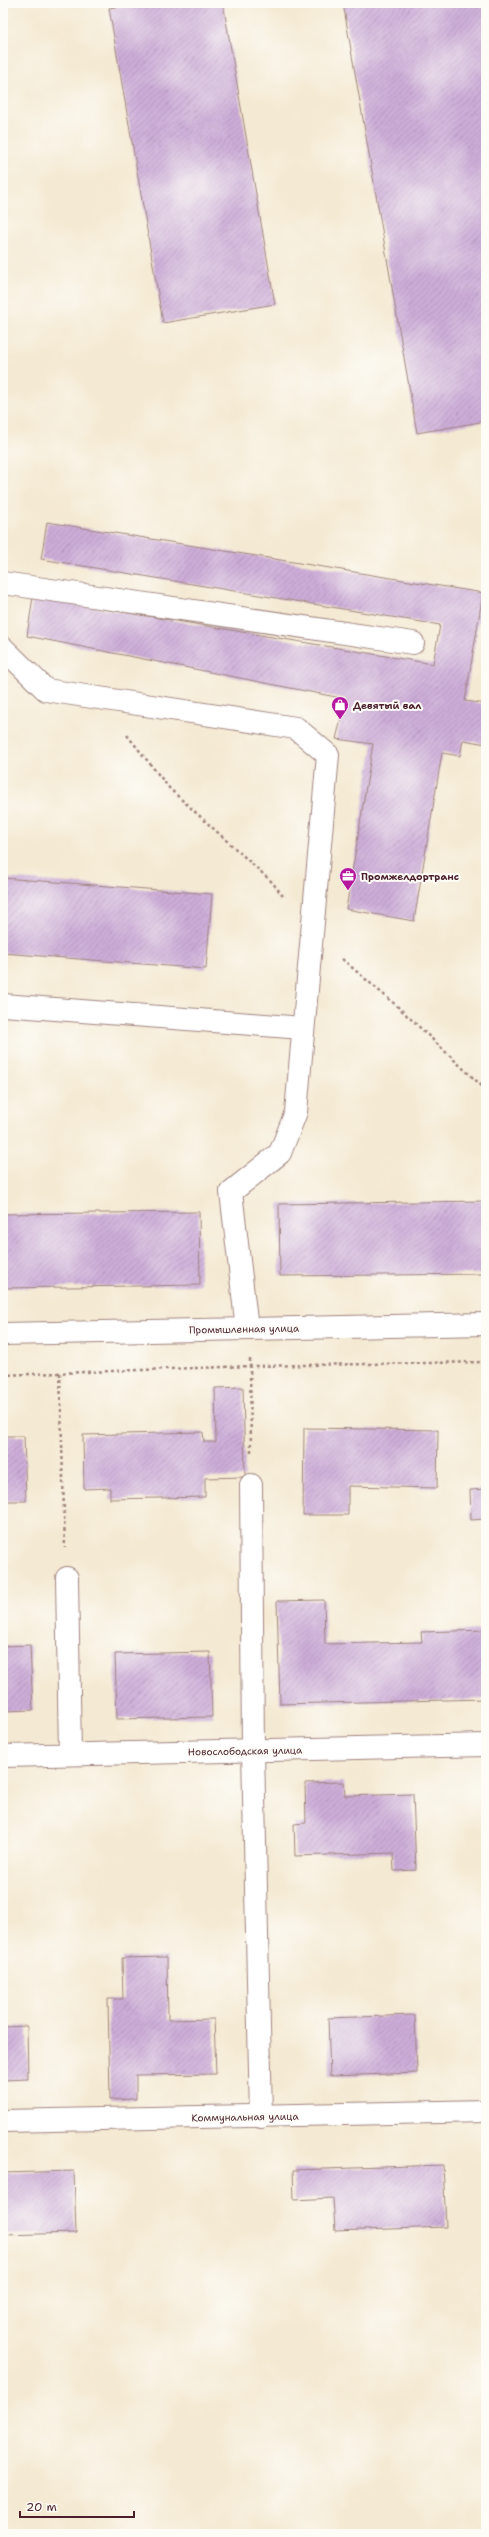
<svg xmlns="http://www.w3.org/2000/svg" width="489" height="2537" font-family="'Shantell Sans',sans-serif">
<style>
.building{fill:url(#building-hatch)}
.lines{fill:none;stroke-linecap:round;stroke-linejoin:round}
.minor-casing{stroke:#9f847e;stroke-width:24}
.path{stroke:#9f847e;stroke-width:2.5;stroke-dasharray:3 3;stroke-linecap:butt}
.minor{stroke:#fff;stroke-width:22}
.labels{text-anchor:middle;dominant-baseline:central;stroke-width:4;stroke-linejoin:round;paint-order:stroke}
.poi-label{font-size:10px;font-weight:bold;fill:#4a1f2b;stroke:#fdfcf7;text-anchor:start}
.street-label{font-size:10px;fill:#4a1f2b;stroke:#fdfcf7}
</style>
<defs>
<pattern id="building-hatch" width="6" height="6" patternUnits="userSpaceOnUse"><rect width="6" height="6" fill="#cdadd9"/><path d="M-1 1l2-2M0 6l6-6M5 7l2-2" fill="none" stroke="#a88cb0"/></pattern>
</defs>
<rect width="100%" height="100%" fill="#fdfcf7"/>
<filter id="ink" filterUnits="userSpaceOnUse"><feTurbulence type="fractalNoise" baseFrequency=".025" numOctaves="2"/><feDisplacementMap in="SourceGraphic" scale="8" xChannelSelector="R" yChannelSelector="G"/><feConvolveMatrix kernelMatrix="1 2 1 2 8 2 1 2 1" color-interpolation-filters="sRGB"/></filter>
<filter id="wash" filterUnits="userSpaceOnUse"><feTurbulence type="fractalNoise" baseFrequency=".012" numOctaves="4" result="noise"/><feDisplacementMap in="SourceGraphic" scale="16" xChannelSelector="R" yChannelSelector="G"/><feGaussianBlur stdDeviation="0.9" result="paint"/><feColorMatrix in="noise" values="0 0 0 0 0 0 0 0 0 0 0 0 0 0 0 0 0 1.4 0 .05"/><feComposite in="paint" operator="in"/></filter>
<g filter="url(#wash)">
<rect width="100%" height="100%" fill="#f4e9d2"/>
<g id="blocks">
<g class="building">
<polygon points="141,3 223,3 275,304 163,323 109,8"/>
<polygon points="343,3 486,3 486,421 417,433"/>
<polygon points="47,522 483,593 465,701 486,704 486,744 463,740 460,756 442,753 414,921 346,909 373,744 336,739 346,699 27,636 33,597 433,664 440,625 41,559"/>
<polygon points="3,878 212,894 206,969 3,953"/>
<polygon points="486,1201 486,1274 280,1276 279,1204"/>
<polygon points="199,1212 200,1285 3,1288 3,1214"/>
<polygon points="243,1387 245,1477 205,1478 205,1497 110,1499 110,1488 84,1489 83,1435 203,1432 204,1442 216,1442 215,1388"/>
<polygon points="304,1428 438,1430 437,1488 348,1486 348,1515 303,1515"/>
<polygon points="3,1436 24,1436 26,1501 3,1501"/>
<polygon points="486,1489 486,1519 471,1520 470,1490"/>
<polygon points="324,1600 325,1644 422,1642 421,1632 486,1630 486,1699 280,1704 277,1601"/>
<polygon points="30,1645 33,1710 3,1711 3,1646"/>
<polygon points="210,1652 212,1717 117,1719 115,1654"/>
<polygon points="344,1782 345,1796 413,1794 416,1870 394,1871 393,1853 295,1856 294,1824 306,1823 305,1783"/>
<polygon points="167,1957 168,2020 214,2019 216,2074 136,2075 136,2099 110,2100 108,1999 123,1999 122,1958"/>
<polygon points="415,2015 417,2073 330,2076 328,2018"/>
<polygon points="27,2026 28,2079 3,2080 3,2027"/>
<polygon points="443,2165 446,2227 335,2231 333,2198 294,2200 293,2170"/>
<polygon points="74,2171 76,2233 3,2235 3,2173"/>
</g>
</g>
</g>
<g filter="url(#ink)">
<use href="#blocks" fill-opacity="0" stroke="#9f847e" stroke-width="1"/>
<g class="lines">
<defs>
<g id="minor">
<polyline points="3,583 413,643"/>
<polyline points="3,648 46,690 296,728 328,755 296,1112 280,1153 231,1192 247,1329"/>
<polyline points="3,1005 303,1028"/>
<polyline points="3,1334 486,1324"/>
<polyline points="251,1485 253,1751 261,2117"/>
<polyline points="67,1578 70,1754"/>
<polyline points="3,1756 486,1745"/>
<polyline points="3,2121 486,2111"/>
</g>
</defs>
<use href="#minor" class="minor-casing"/>
<g class="path">
<polyline points="127,735 170,789 272,882 283,896"/>
<polyline points="342,959 397,1006 486,1090"/>
<polyline points="250,1359 251,1454"/>
<polyline points="60,1373 65,1548"/>
<polyline points="3,1375 251,1366 486,1362"/>
</g>
<use href="#minor" class="minor"/>
</g>
</g>
<defs>
<symbol id="shop-pin" viewBox="-11 -11 22 30"><path d="M0 17L-7.5 6A9.5 9.5 0 1 1 7.5 6Z" fill="#b5179e" stroke="#fdfcf7"/><path d="M-5-2.5h2.3a2.7 3.5 0 0 1 5.4 0H5L5.5 6h-11ZM-1.5-2.5h3a1.5 2.3 0 0 0-3 0Z" fill="#fff"/></symbol>
<symbol id="office-pin" viewBox="-11 -11 22 30"><path d="M0 17L-7.5 6A9.5 9.5 0 1 1 7.5 6Z" fill="#b5179e" stroke="#fdfcf7"/><path d="M-6-3h4V-5.5h4V-3h4V5H-6ZM-1-4.5V-3h2v-1.5ZM-6 0V1H6V0Z" fill="#fff"/></symbol>
</defs>
<g fill-rule="evenodd">
<use href="#shop-pin" x="330" y="695" width="20" height="27"/>
<use href="#office-pin" x="338" y="866" width="20" height="27"/>
</g>
<g class="labels">
<g class="poi-label">
<text x="353" y="705">Девятый вал</text>
<text x="361" y="876">Промжелдортранс</text>
</g>
<g class="street-label">
<text transform="translate(244 1329) rotate(-1)">Промышленная улица</text>
<text transform="translate(245 1751) rotate(-1)">Новослободская улица</text>
<text transform="translate(245 2117) rotate(-1)">Коммунальная улица</text>
</g>
</g>
<rect width="489" height="2537" fill="none" stroke="#fdfcf7" stroke-width="16"/>
<path d="M20 2511v6h114v-6" fill="none" stroke="#4a1f2b" stroke-width="2"/>
<text x="26" y="2511" font-size="12" fill="#4a1f2b" stroke="#fdfcf7" stroke-width="3" paint-order="stroke">20 m</text>
</svg>
